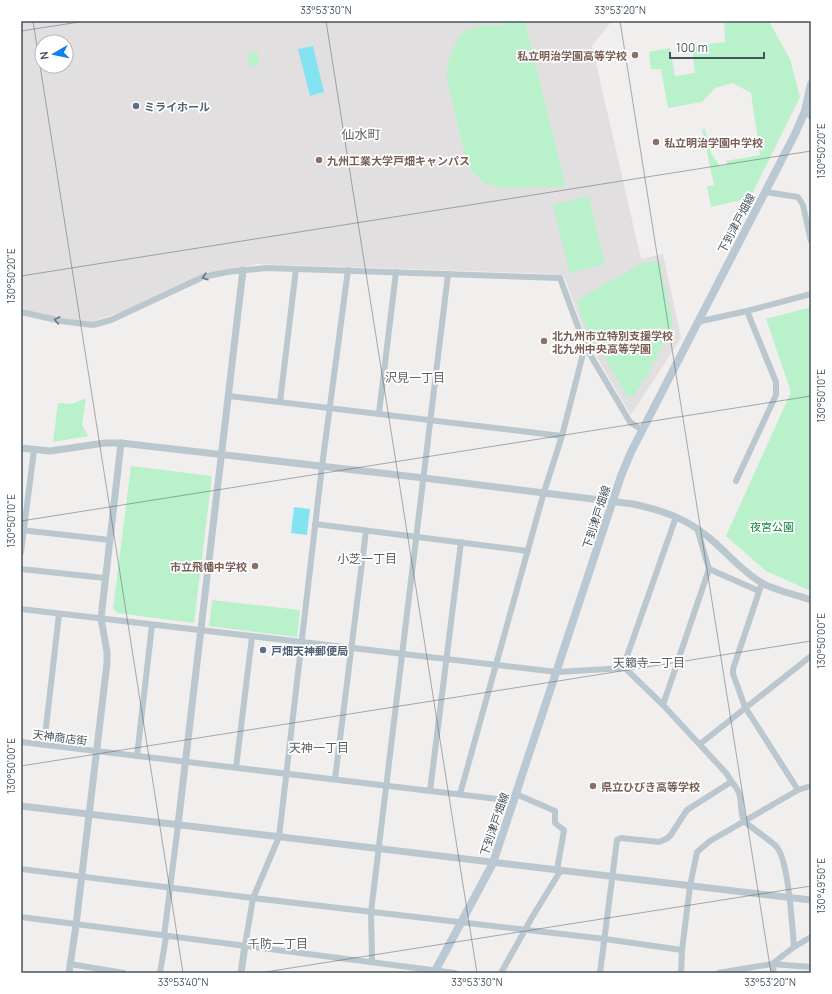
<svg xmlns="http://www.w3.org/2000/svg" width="832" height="994" font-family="Manrope,'Noto Sans JP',sans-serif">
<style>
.education{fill:#e2dfe0;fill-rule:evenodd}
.green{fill:#b9f1ca}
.water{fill:#84e3f1}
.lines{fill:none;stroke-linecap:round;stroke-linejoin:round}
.minor{stroke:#bbc7ce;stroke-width:6}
.tertiary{stroke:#bbc7ce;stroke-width:7}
.secondary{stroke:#bac8d3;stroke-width:8}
.oneway{stroke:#68767f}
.ticks{fill:none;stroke:#45535d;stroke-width:1;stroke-opacity:0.45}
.education-dot{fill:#8d6e63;stroke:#fff;stroke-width:1.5}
.service-dot{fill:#5c6f8a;stroke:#fff;stroke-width:1.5}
.labels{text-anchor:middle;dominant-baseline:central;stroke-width:3.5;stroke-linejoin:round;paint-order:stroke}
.education-label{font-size:11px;font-weight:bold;fill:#785e54;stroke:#fff;text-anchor:start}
.service-label{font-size:11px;font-weight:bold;fill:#4e5e75;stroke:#fff;text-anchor:start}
.street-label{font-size:11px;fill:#45535d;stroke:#fff}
.park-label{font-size:11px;fill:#128241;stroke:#fff}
.neighbourhood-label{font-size:12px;fill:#5a5f63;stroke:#fff}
.quarter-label{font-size:13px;fill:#5a5f63;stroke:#fff}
.neatline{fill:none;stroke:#45535d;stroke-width:1.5}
.ticks-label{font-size:10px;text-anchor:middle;fill:#45535d}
</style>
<rect width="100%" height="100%" fill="#f1eeee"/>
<path class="education" d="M21 21H612L592 46 641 259 663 254 681 338 631 415 587 341 565 278 555 274 257 264 209 274 121 312 89 323 37 314 21 308ZM42 42H66V66H42Z"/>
<g class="green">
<polygon points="504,21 525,21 566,187 503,188 484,183 470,169 465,156 446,75 449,59 455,44 463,32 475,27 486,25 503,26"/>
<polygon points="724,21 768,21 771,25 790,59 800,97 750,198 711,207 707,186 714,185 702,129 705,129 711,153 720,166 727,165 726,161 760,155 751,93 733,83 715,88 702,102 668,108 661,69 651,69 649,52 670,48 675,76 695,73 692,46 725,42"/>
<polygon points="257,51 260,65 250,67 247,54"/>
<polygon points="589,196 605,264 570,273 553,205"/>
<polygon points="659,261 673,324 647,376 642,381 634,396 627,396 599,347 592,341 578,307 579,299 642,263"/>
<polygon points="811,307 811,591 766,571 726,536 791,392 766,319"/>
<polygon points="86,398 82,425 88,436 53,442 58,403 72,404"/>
<polygon points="131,466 212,476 194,623 117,613 113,608"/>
<polygon points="212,600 300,610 297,637 209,626"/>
</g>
<g class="water">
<polygon points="313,46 324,92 310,96 298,49"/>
<polygon points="294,507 310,509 307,535 291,533"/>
</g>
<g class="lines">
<g class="minor">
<polyline points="805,111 811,117"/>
<polyline points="765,192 798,197 803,205 811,241"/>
<polyline points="21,312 61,321 93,325 111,320 203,277 227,272 267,268 560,278 585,346 630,422 642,430"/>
<polyline points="697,322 747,311 811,294"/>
<polyline points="229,396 562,436"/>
<polyline points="280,402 296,269"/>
<polyline points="379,413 396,272"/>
<polyline points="736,481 776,395 776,382 747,311"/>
<polyline points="315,524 528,551"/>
<polyline points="21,530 110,540"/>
<polyline points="21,552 34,450"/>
<polyline points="21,569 105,578"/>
<polyline points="709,569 759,591"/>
<polyline points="762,583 733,669 733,674 745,707 798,790"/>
<path d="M21 609 557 672 625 668 663 705 727 774C730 781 737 787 739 793 742 802 740 812 744 821 754 830 766 837 776 846 789 860 792 926 794 947"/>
<polyline points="625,668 626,659 676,517"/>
<polyline points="663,705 709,569 697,528"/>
<polyline points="21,742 514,801"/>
<polyline points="700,744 811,656"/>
<polyline points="44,745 59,614"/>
<polyline points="137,756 152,625"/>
<polyline points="236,768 252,637"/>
<polyline points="335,779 366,531"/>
<polyline points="430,791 461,542"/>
<polyline points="460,794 544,492 562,436 585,346"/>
<polyline points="516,794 555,811 555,823 564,830 557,870"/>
<polyline points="21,869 253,898 605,939 682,950"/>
<polyline points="21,917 455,973"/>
<polyline points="164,936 178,825"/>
<polyline points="245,945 253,898 279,837 322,466 348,270"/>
<polyline points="372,961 371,912 448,274"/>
<polyline points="70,964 124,973"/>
<polyline points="772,964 794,947 811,937"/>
<polyline points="772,964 774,973"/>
<polyline points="160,973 166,937"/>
<polyline points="501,973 531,919 561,870"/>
<polyline points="600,973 617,840 621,838 659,842 666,839 670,836 687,810 731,782"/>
<polyline points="681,973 682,950 690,886 697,852 710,841 798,790 811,786"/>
<polyline points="718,973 772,964 811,967"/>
</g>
<g class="tertiary">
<path d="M21 448 50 451 105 443H121L424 478 633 504C665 511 688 519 713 541 729 555 743 572 762 583 774 590 797 595 811 600"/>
<polyline points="21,806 811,900"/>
<polyline points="178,825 243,270"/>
<polyline points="69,973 76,925 107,663 107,652 101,618 121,443"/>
<polyline points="241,973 245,945"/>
</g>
<polyline class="secondary" points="434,973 493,863 621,476 631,452 795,134 805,111 811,84"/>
</g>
<defs><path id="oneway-chevron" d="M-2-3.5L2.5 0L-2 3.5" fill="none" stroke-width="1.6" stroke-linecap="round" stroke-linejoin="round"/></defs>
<g class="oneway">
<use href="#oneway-chevron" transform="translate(205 277) rotate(163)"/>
<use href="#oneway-chevron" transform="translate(57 320) rotate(-169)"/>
</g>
<path class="ticks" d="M33 21 183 973M326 21 477 973M620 21 771 973M21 31 86 21M21 276 811 151M21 521 811 396M21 766 811 641M259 973 811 886"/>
<g class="education-dot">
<circle cx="635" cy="55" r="4"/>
<circle cx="656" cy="142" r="4"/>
<circle cx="319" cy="160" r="4"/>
<circle cx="544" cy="341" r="4"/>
<circle cx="255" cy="566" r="4"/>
<circle cx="593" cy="786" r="4"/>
</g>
<g class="service-dot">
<circle cx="136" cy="106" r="4"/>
<circle cx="263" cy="650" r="4"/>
</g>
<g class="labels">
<g class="education-label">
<text x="627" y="55" text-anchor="end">私立明治学園高等学校</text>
<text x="664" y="142">私立明治学園中学校</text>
<text x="327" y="160">九州工業大学戸畑キャンパス</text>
<text x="552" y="335">北九州市立特別支援学校<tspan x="552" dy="13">北九州中央高等学園</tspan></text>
<text x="247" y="566" text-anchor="end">市立飛幡中学校</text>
<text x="601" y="786">県立ひびき高等学校</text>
</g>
<g class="service-label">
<text x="144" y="106">ミライホール</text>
<text x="271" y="650">戸畑天神郵便局</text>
</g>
<g class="street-label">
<text transform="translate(736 223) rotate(-62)">下到津戸畑線</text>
<text transform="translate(596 517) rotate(-72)">下到津戸畑線</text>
<text transform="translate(60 737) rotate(7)">天神商店街</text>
<text transform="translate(494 824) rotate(-71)">下到津戸畑線</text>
</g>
<g class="park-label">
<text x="772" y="526">夜宮公園</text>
</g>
<g class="neighbourhood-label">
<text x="415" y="377">沢見一丁目</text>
<text x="367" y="558">小芝一丁目</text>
<text x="649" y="662">天籟寺一丁目</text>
<text x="319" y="747">天神一丁目</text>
<text x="278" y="943">千防一丁目</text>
</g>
<g class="quarter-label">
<text x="361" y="134">仙水町</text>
</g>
</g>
<rect width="832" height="994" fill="none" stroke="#ffffff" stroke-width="44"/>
<g transform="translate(54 54) rotate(261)"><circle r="19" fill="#ffffff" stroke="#b5babe"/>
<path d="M0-3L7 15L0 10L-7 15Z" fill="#0f80ea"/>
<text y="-6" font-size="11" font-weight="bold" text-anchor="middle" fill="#45535d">N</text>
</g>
<path d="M670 52v6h94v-6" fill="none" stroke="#45535d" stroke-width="2"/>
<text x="676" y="52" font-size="12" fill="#45535d" stroke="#ffffff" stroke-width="3" paint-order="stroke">100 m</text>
<rect x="22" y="22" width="788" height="950" class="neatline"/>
<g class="ticks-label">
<text x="326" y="14">33°53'30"N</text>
<text x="620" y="14">33°53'20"N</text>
<text transform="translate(821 151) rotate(-90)" y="4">130°50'20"E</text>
<text transform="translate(11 276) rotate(-90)" y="4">130°50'20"E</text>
<text transform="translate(821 396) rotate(-90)" y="4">130°50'10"E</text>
<text transform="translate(11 521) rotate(-90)" y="4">130°50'10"E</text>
<text transform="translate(821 641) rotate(-90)" y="4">130°50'00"E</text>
<text transform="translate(11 766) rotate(-90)" y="4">130°50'00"E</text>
<text transform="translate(821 886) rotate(-90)" y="4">130°49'50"E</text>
<text x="183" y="986">33°53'40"N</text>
<text x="477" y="986">33°53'30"N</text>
<text x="770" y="986">33°53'20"N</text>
</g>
</svg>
